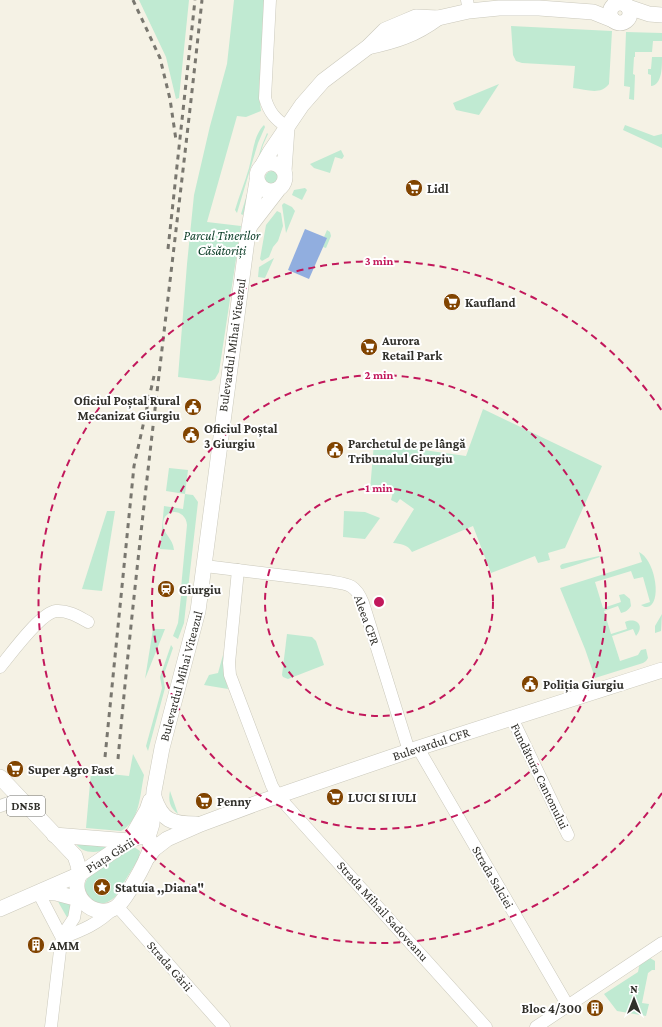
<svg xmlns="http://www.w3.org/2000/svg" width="662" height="1027" font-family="'Crimson Pro',serif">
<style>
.green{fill:#c0ead2}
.water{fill:#91aedf}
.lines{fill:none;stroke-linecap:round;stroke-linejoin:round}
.minor-casing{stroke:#cbc9bc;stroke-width:13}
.major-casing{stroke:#cbc9bc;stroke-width:16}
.minor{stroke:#fff;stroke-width:12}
.major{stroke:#fff;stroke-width:15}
.rail{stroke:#79776f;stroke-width:3;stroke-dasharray:5 5;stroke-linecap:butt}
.ring{fill:none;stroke:#c2185b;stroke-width:2;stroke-dasharray:7 5}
.labels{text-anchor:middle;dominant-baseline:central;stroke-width:4;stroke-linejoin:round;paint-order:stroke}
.shield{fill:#fff;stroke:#6f6e6b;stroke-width:1}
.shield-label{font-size:12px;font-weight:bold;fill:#31302b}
.poi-label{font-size:13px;font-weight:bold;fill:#31302b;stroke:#fff;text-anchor:start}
.park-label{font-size:13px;font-style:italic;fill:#0a3c26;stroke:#fff}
.street-label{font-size:13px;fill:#31302b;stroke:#fff}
.centre{fill:#c2185b;stroke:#fff;stroke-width:2}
.ring-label{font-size:12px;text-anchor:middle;font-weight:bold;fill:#c2185b;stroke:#fff;stroke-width:4;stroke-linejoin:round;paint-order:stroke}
</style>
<rect width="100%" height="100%" fill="#f5f2e5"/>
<g class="green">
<polygon points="139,0 189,0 179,98 176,99 166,57"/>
<polygon points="234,0 264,0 259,95 261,111 246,117 237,116 207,222 241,226 219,372 215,379 211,381 178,377 187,264 194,195 210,126 227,64"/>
<path d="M511 26 612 31 609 84C600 96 586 89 573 88L575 66 522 63 516 61 513 55Z"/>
<polygon points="626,32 662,33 662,41 653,41 652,52 635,52 635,57 634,57 633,74 635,75 634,100 629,99 630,87 624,86"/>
<path d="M652 57H662C662 68 662 85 651 86V75L648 74V69H651Z"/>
<polygon points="499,84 479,115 456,110 453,103"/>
<path d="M264 125 265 127 258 143 237 213 235 210C239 196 245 182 249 168 253 154 253 136 264 125Z"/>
<polygon points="625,125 654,136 662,134 662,148 623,130"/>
<polygon points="267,133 268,134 263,145 243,215 241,214 262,145"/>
<polygon points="341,150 344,156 342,159 335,157 330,173 314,168 310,164"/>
<circle cx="272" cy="178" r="7"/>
<polygon points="305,188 307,190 302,200 292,195 294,190"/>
<polygon points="284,203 292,207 295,211 286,233 282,205"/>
<polygon points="277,211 281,213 283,226 278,241 273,247 269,257 262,261 260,259 266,225"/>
<polygon points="327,230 330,232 331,236 326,248 323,247 326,238 324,237"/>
<polygon points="274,258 265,278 258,277 259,267"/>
<path d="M483 409 602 466 565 548 548 553 550 560 538 563 535 556 491 573 473 526 412 552C407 544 401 544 393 543L414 509 400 499 397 503 391 500 393 492 370 490 374 443 466 456Z"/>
<path d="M169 468 188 470 185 494 193 495 198 502 188 589 181 588 187 525C186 509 164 507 163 524 163 534 173 538 174 550L160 549 164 506 183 509 185 494 166 491Z"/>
<polygon points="107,511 115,511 102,591 82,589"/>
<polygon points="344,511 365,512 380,518 365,539 343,537"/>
<path d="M639 552C654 559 662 598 650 606 646 608 644 607 641 605L650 602 643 577 634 579 631 571 595 582 603 608 621 602 619 595 624 594 630 599 631 606C628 610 626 612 621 613L618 606 604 611 611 634 627 629 625 622C637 617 645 626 636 636L633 629 612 636 620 661 638 655 641 650 646 649 648 658 646 661 643 663 595 678 585 649 560 588 642 562Z"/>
<polygon points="599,556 600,557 563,569 561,569 560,566 562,564"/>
<polygon points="181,596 187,596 184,623 178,639 173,636 178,623"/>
<polygon points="662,614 661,631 655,633 655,626"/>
<polygon points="153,629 165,629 145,679"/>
<polygon points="287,634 312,637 316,641 324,665 288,679 283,677 282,675"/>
<polygon points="171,645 173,648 163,677 165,688 148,751 146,746 162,688 160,677"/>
<polygon points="223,655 223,669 228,689 204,685 209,675 218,673"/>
<path d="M133 754 144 775C140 794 140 821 121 831L86 828 91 772 129 776Z"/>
<path d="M170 791 178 814C170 808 168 801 170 791Z"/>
<path d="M76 843 105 847V849C97 854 80 853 76 843Z"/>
<path d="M134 847 140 851 139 858 115 897C107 904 101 905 92 901 85 891 81 886 90 875L130 848Z"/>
<polygon points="56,898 70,903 72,906 69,921"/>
<polygon points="650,958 655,961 655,970 652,970 648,973 642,1003 649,1004 646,1016 617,1011 604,994 638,972 640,962"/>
</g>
<polygon class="water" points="305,229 327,238 309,279 288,270"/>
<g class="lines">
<defs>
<g id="minor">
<path d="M270 0 265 98C269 112 275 119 287 127"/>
<polyline points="467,0 469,11"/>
<polyline points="621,3 621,0"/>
<path d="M205 566 328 581C347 584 355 583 363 603L409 751"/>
<polyline points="238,570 229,663 230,675 272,786 278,796 486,1027"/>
<path d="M0 667C11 654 40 613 56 611 68 610 79 617 88 622"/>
<polyline points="512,718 568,835"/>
<polyline points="418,748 568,1006"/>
<polyline points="0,806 20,799"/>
<polyline points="38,892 62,938"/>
<polyline points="117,906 224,1027"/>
<path d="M62 938C83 930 98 924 114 908"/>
<polyline points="51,1027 61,942 66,930 74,918 77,902 79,898"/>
<polyline points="536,1027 662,943"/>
</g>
<g id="major">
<circle cx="620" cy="13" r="10"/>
<polyline points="628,7 649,14 662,15"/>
<path d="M368 47C396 41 415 35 438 18"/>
<circle cx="271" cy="177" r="14"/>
<polyline points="262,166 270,152 302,105 323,81 368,47 385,30 404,22 416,17 438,18 469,11 499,8 539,8 593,12 613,20"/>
<polyline points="284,171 287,128"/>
<polyline points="250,226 277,191"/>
<polyline points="0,777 75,856 78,865 80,874"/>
<path d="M154 797C162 821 172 824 196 824"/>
<polyline points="54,835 129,841"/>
<path d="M139 837 146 836 149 838C151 842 151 845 150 850 146 862 125 902 115 908 93 920 68 895 80 874L130 840Z"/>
<polyline points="148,837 152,824 154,791 162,748 198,611 247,240 257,181"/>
<polyline points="130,840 147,810 150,801"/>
<polyline points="147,858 154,849 167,839 201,824 263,801 409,751 662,670"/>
<polyline points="41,892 56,893 71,897 79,897"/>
<polyline points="0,909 73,877 79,876"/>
</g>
</defs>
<use href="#minor" class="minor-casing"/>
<use href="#major" class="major-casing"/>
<use href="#minor" class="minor"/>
<use href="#major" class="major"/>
<g class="rail">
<polyline points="133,0 160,58 170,99 176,140"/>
<polyline points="168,249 195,0"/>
<polyline points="105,757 134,466 154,376"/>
<path d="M118 759C141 505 175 253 202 0"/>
</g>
</g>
<g class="ring">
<circle cx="379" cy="602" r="114"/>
<circle cx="379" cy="602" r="227"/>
<path d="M662 793A341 341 0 1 1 662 411"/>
</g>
<defs>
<symbol id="supermarket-disc" viewBox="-11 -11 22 22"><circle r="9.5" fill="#814400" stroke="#fff"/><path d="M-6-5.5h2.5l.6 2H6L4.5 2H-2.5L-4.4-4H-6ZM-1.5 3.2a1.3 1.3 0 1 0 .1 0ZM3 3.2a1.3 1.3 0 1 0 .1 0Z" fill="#fff"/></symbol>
<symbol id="civic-disc" viewBox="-11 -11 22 22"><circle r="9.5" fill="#814400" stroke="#fff"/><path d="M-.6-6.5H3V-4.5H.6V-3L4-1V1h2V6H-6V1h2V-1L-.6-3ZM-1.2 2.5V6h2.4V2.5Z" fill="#fff"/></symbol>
<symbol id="station-disc" viewBox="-11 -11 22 22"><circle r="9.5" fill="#814400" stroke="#fff"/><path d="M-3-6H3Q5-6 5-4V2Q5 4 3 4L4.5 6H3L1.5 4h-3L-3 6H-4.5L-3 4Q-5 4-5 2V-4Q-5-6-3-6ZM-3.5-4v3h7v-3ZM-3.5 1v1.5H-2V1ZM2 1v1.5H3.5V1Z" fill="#fff"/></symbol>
<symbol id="sight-disc" viewBox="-11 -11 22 22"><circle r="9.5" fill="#814400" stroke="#fff"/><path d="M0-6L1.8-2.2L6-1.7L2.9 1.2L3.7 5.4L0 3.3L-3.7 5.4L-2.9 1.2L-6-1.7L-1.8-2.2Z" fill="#fff"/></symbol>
<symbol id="building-disc" viewBox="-11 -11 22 22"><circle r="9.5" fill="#814400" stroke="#fff"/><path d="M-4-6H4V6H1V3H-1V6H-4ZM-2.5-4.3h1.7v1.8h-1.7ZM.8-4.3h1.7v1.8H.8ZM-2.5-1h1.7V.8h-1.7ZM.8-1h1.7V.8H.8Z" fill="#fff"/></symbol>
</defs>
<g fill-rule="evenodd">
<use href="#supermarket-disc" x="404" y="178" width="20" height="20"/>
<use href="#supermarket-disc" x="442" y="292" width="20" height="20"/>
<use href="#supermarket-disc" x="359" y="337" width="20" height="20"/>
<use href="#civic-disc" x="183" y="397" width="20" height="20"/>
<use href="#civic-disc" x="181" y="425" width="20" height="20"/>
<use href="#civic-disc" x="325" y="440" width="20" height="20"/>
<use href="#station-disc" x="156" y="579" width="20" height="20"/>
<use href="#civic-disc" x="520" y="674" width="20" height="20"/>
<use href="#supermarket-disc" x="5" y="759" width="20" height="20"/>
<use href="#supermarket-disc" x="325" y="787" width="20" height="20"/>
<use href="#supermarket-disc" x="194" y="791" width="20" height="20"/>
<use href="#sight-disc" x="92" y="877" width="20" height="20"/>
<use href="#building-disc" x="26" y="935" width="20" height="20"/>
<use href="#building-disc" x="585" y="998" width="20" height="20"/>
</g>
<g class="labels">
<rect class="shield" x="7" y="796" width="38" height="20" rx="3"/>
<g class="shield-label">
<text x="26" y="806">DN5B</text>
</g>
<g class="poi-label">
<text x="427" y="188">Lidl</text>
<text x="465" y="302">Kaufland</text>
<text x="382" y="340">Aurora<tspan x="382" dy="15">Retail Park</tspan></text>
<text x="180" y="400" text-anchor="end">Oficiul Poștal Rural<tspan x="180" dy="15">Mecanizat Giurgiu</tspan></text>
<text x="204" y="428">Oficiul Poștal<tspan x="204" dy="15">3 Giurgiu</tspan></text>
<text x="348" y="443">Parchetul de pe lângă<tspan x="348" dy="15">Tribunalul Giurgiu</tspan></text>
<text x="179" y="589">Giurgiu</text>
<text x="543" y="684">Poliția Giurgiu</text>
<text x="28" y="769">Super Agro Fast</text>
<text x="348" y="797">LUCI SI IULI</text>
<text x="217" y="801">Penny</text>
<text x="115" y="887">Statuia ,,Diana"</text>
<text x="49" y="945">AMM</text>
<text x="582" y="1008" text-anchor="end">Bloc 4/300</text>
</g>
<g class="park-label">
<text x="222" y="235">Parcul Tinerilor<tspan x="222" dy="15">Căsătoriți</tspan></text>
</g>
<g class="street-label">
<text transform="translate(232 345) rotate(-82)">Bulevardul Mihai Viteazul</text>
<text transform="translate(367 620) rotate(70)">Aleea CFR</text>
<text transform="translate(181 676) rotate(-75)">Bulevardul Mihai Viteazul</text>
<text transform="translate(431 744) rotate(-18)">Bulevardul CFR</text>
<text transform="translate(540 776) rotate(64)">Fundătura Cantonului</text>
<text transform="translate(110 855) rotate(-32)">Piața Gării</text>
<text transform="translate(493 877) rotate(60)">Strada Salciei</text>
<text transform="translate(383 911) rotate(48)">Strada Mihail Sadoveanu</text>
<text transform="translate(170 966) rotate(49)">Strada Gării</text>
</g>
</g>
<circle cx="379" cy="602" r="6" class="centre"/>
<g class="ring-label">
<text x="379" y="265">3 min</text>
<text x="379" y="379">2 min</text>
<text x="379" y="492">1 min</text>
</g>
<g transform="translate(634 999)" stroke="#ffffff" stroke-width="3" paint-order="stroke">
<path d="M0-3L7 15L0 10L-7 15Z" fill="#31302b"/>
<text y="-6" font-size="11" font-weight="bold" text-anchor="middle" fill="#31302b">N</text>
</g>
</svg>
